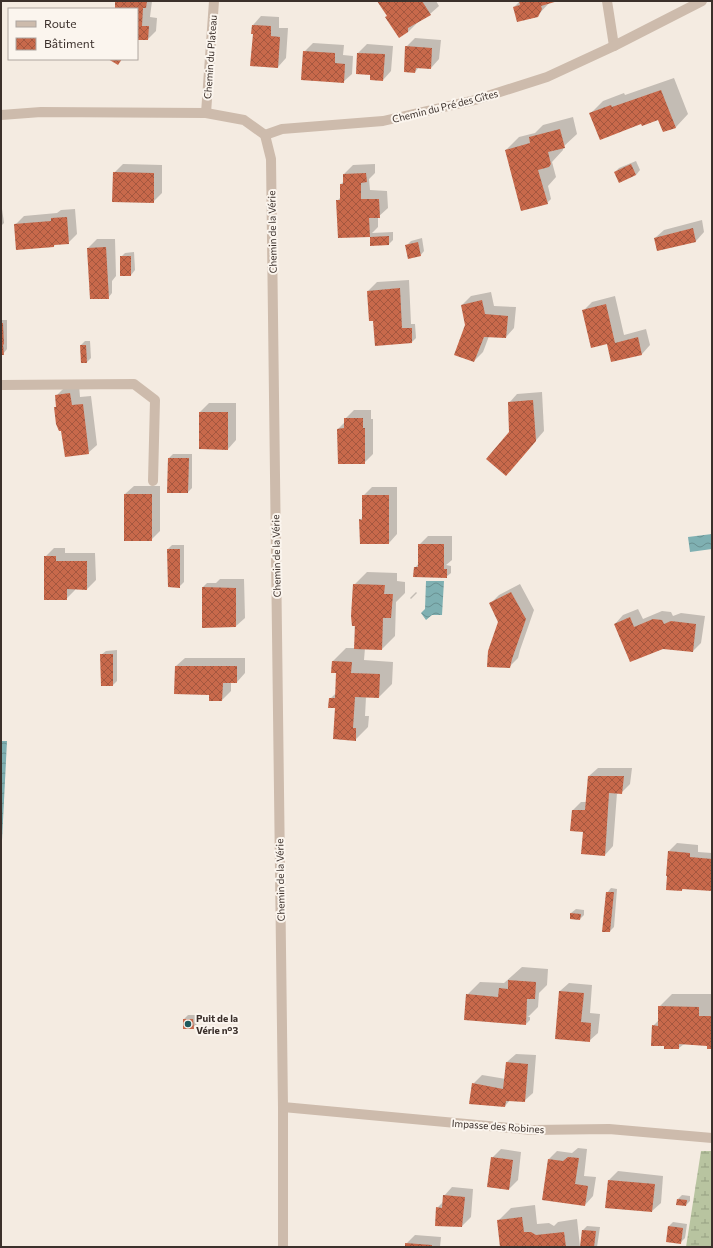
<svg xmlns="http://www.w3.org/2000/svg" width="713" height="1248" font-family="Commissioner,sans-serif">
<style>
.wetland{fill:url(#wetland-marsh)}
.water{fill:url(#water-waves)}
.shadow{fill:#0003}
.building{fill:url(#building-cross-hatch)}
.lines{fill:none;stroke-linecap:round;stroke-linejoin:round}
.minor{stroke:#cdbbac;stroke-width:10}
.poi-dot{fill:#1f5a5e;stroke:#fbf5ee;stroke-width:1.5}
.labels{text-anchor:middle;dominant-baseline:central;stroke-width:4;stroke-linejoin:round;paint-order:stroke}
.street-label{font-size:10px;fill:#3b302b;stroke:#fbf5ee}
.poi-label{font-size:10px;font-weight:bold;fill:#3b302b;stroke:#fbf5ee;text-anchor:start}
</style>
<defs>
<pattern id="wetland-marsh" width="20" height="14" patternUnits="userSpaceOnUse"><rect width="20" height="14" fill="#b8c4a0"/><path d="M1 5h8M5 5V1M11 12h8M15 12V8" fill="none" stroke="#97a083"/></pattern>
<pattern id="water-waves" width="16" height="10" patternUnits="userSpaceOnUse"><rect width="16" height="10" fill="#7fb0b2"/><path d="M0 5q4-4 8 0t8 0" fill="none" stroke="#699091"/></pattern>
<pattern id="building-cross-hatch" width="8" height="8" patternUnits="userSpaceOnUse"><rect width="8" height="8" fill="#c8694b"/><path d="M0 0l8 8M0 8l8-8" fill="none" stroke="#a4573f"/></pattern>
</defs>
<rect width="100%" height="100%" fill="#f4ebe1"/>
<polygon class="wetland" points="701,1151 712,1151 712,1247 686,1247"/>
<g class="water">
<polygon points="712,534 712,549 690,552 688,537"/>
<polygon points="426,581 444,581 442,615 432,615 426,620 421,613 425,609"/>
<polygon points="1,741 7,741 1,860"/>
</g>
<g class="shadow">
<polygon points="116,1 152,1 150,17 157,18 156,31 148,39 137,39 137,9 116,9"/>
<polygon points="379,1 436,1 439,6 430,14 417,23 408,32"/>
<polygon points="520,1 555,1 550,2 537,16 514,7"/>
<polygon points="261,16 279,17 279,28 288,28 286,58 278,67 254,33 253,25"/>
<polygon points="415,38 441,40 439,59 431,68 419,67 415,72 406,47"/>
<polygon points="313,43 344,45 343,55 353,56 352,74 343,82 304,52"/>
<polygon points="367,44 393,46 391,71 383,80 371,74 357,73 358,53"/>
<polygon points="674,78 688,114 676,127 663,131 658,119 642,123 590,114 603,101 624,93 625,95"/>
<polygon points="573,117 577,134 563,147 563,150 552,162 556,177 548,186 551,199 547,203 506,150 519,137 535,133 543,125"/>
<polygon points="636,161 640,170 636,175 615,172 619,168"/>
<polygon points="123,164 162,165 162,193 153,202 114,173"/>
<polygon points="375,164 375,173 369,179 370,190 387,191 388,208 378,217 378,227 372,233 393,232 393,240 389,244 371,245 370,236 339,237 337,201 341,197 341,184 344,181 344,174 353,165"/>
<polygon points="1,202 4,223 1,226"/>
<polygon points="75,209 77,234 68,243 56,243 54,246 15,225 24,216 57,213 61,210"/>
<polygon points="702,220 704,232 696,241 655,238 664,230"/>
<polygon points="422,238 424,251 420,256 407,245 411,241"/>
<polygon points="97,239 115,239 116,276 112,281 112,293 108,298 88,248"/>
<polygon points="134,252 135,270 131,275 121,257 125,253"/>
<polygon points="409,280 411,324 415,324 416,338 412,342 374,320 368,291 377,282"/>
<polygon points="491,292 494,306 516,307 514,328 506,337 489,336 483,352 474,361 462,305 471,296"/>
<polygon points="615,296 624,335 646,329 650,345 642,354 608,343 583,311 592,302"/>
<polygon points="1,320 7,320 7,349 3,354 1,354"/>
<polygon points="85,341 90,341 91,358 87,362 81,345"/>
<polygon points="79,385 80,397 91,396 97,445 88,453 62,430 55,408 57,405 56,396 65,387"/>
<polygon points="542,392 544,431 514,466 509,403 517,394"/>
<polygon points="209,403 236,403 236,440 228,449 200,412"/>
<polygon points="354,410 371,410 371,419 373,419 373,454 364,463 338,429 345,422 345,419"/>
<polygon points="173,454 192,454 192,488 188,492 169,458"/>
<polygon points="134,486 160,486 160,531 151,540 125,494"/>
<polygon points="372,487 397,487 397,534 389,543 360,520 363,517 363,496"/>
<polygon points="428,536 452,536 452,560 446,565 451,566 451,573 446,577 415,568 419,563 419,545"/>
<polygon points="172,545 184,545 184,582 179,587 168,549"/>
<polygon points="54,548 65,548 65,553 95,553 96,580 87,589 75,588 75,590 66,599 45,557"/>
<polygon points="367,572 397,573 397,581 405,582 405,593 396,602 395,636 382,649 365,648 364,660 393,662 392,684 379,697 366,697 365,716 369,716 368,727 355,740 330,699 337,692 337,672 332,672 333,661 346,648 355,648 354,585"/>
<polygon points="220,579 244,579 245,618 236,626 203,587 207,583 216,583"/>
<polygon points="520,584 534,610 520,650 518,658 509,667 499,622 491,603 499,595"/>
<polygon points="416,592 417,593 411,599 410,598"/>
<polygon points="638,609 643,619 662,611 671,612 673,616 681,613 705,616 701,643 693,651 662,648 615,624 623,615"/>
<polygon points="117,650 117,681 113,685 101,655 106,651"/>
<polygon points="185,658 245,658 245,673 237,682 231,682 231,691 222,700 210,694 176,666"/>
<polygon points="598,768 632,768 630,784 621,793 617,793 613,846 605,855 584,829 573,810 581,802 587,802 589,776"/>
<polygon points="677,843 698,845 698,852 712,853 712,890 684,888 682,890 669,875 668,852"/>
<polygon points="611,888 617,889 614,927 610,931 607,893"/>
<polygon points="576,909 584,910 584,915 580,919 571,918 571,913"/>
<polygon points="522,967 548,969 547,985 539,993 538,1007 528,1017 530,1017 530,1020 526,1024 467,995 480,982 504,983"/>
<polygon points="569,983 592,985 590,1013 600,1014 598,1033 589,1041 560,991"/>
<polygon points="672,994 712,994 712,1048 708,1045 684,1044 679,1048 665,1045 653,1026 659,1020 659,1007"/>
<polygon points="188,1015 197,1015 197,1024 193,1028 184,1019"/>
<polygon points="516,1054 536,1055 533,1093 524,1101 510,1100 505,1106 473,1084 482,1075 506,1079 507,1062"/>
<polygon points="578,1148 587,1149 584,1176 596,1177 593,1196 585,1205 549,1159 557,1151 572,1153"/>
<polygon points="501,1149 521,1152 518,1180 509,1189 492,1158"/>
<polygon points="618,1171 663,1176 661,1203 652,1211 607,1207 609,1180"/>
<polygon points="452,1187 473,1189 471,1217 462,1226 437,1208 443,1202 444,1196"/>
<polygon points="682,1195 690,1196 690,1201 686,1205 678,1199"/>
<polygon points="535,1205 537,1224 549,1223 554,1226 558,1222 577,1219 580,1247 501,1247 498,1221 511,1208"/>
<polygon points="673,1222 687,1224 685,1238 681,1242 669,1226"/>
<polygon points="587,1226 600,1227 597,1247 581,1247 583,1230"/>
<polygon points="415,1235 441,1237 440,1247 406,1247 406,1244"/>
</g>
<g class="building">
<polygon points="115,1 147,1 146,8 143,8 142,26 149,26 148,40 137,40 137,9 115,9"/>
<polygon points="377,1 422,1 431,15 408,28 408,32 399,38 385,17 387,16"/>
<polygon points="519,1 558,1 541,6 542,9 538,17 517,22 513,7 520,5"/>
<polygon points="252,25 271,26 271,36 280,37 278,68 250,66 253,34 251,34"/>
<polygon points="405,46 432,48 431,69 416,68 415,73 404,72"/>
<polygon points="303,51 335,53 335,63 345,64 344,83 301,80"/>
<polygon points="357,53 385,54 383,81 370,80 370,75 356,74"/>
<polygon points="108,59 122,59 118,65"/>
<polygon points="661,90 676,128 663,132 658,120 642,126 641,124 600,140 589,113 611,105 612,107"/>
<polygon points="560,129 565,148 548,152 551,164 549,167 538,170 548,204 521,211 505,150 530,143 529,137"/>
<polygon points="631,164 636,175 619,183 614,172"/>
<polygon points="113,172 154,173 154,203 112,202"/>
<polygon points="366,173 367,182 361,183 361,199 379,199 380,218 369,218 370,237 389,236 389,245 370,246 370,237 338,238 336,200 340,200 340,184 343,184 343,174"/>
<polygon points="67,217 69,244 54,245 54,247 16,250 14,224 51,221 51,218"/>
<polygon points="693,228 696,242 657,251 654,238"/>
<polygon points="418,242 421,256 408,259 405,245"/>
<polygon points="106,247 109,299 90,299 87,248"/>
<rect x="120" y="256" width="11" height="20"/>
<polygon points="400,288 402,328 412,328 412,343 375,346 373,321 369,321 367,291"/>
<polygon points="482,300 485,314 508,316 506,338 484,337 474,362 454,355 465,325 461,305"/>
<polygon points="606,304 615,343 638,337 642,355 611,362 607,344 591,348 582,310"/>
<polygon points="1,323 3,323 4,345 3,344 4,355 1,355"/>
<polygon points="80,345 86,345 87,363 81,363"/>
<polygon points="70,393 72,405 83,404 89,454 65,457 61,431 59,431 56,424 54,407 56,407 55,395"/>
<polygon points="533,400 536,441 506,476 486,459 509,432 508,402"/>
<polygon points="199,412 228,412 228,450 199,449"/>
<polygon points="344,418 363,418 363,428 365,428 365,464 338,464 337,429 344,428"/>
<polygon points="168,458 189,458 188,493 167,493"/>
<rect x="124" y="494" width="28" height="47"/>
<polygon points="362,495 389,495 389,544 360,544 359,519 362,520"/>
<polygon points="418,544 444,544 444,569 447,569 447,578 413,577 414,567 418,567"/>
<polygon points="167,549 180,549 180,588 168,587"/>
<polygon points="44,556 56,556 56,561 87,561 87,590 67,589 67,600 44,600"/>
<polygon points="353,584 385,585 384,594 393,594 391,618 383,618 382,650 354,649 355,626 352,626 351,616"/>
<polygon points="202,587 236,588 236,627 202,628"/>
<polygon points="511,592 526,619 512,659 510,668 487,667 488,651 498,622 489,603"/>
<polygon points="630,617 634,627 653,619 662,620 664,624 671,621 696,624 693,652 663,649 630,662 614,624"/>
<polygon points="100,654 113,654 113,686 101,686"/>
<polygon points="332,661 352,662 351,673 380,674 379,698 355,697 353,728 356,728 356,741 333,739 335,708 328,708 329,698 335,698 336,673 331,673"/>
<polygon points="175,666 237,666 237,683 223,683 222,701 209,701 209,695 174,694"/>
<polygon points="588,776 624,776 622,794 609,793 605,856 581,854 583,832 570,831 572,810 585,810"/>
<polygon points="668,851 690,853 690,857 712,859 712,891 682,889 682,891 666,890 667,876 666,876"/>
<polygon points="606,892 614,892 610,932 602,932"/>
<polygon points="570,913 581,914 580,920 570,919"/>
<polygon points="508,980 536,982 535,999 527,999 526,1025 464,1020 466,994 498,997 499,988 508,989"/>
<polygon points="559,991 584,993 581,1022 591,1023 590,1042 555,1039"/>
<polygon points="658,1006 699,1007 699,1016 712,1016 712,1049 707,1049 707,1046 679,1044 679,1049 664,1049 664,1046 651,1046 652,1025 658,1026"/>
<polygon points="183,1019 193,1019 194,1029 183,1029"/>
<polygon points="506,1062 528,1064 525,1102 506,1101 505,1107 469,1104 472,1083 503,1089"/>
<polygon points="491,1157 513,1160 509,1190 487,1187"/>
<polygon points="568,1157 579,1158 575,1184 588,1186 585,1206 542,1200 548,1159 563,1161"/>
<polygon points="608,1180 655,1184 652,1212 605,1208"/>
<polygon points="443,1195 465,1197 462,1227 435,1226 436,1207 442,1208"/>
<polygon points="677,1199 687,1200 686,1206 676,1205"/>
<polygon points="522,1217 524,1232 531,1232 536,1235 564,1232 566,1247 500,1247 497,1220"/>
<polygon points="668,1226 683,1228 681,1244 666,1242"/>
<polygon points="582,1230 596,1231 594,1247 580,1247"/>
<polygon points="405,1243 432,1245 432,1247 405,1247"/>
</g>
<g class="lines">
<g class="minor">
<polyline points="607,1 614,46"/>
<polyline points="206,113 214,1"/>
<polyline points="1,115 41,112 206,113 244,120 265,135 271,159 283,1107 283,1247"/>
<polyline points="265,135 282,129 383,121 475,100 547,77 614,46 702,1"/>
<polyline points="1,385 134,384 155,400 153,481"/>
<polyline points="283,1107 532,1130 609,1129 712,1138"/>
</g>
</g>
<circle class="poi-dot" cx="188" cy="1024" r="4"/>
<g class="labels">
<g class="street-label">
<text transform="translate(210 57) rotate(-86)">Chemin du Plateau</text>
<text transform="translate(445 106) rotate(-14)">Chemin du Pré des Gîtes</text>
<text transform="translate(272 232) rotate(-91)">Chemin de la Vérie</text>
<text transform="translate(276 556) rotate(-91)">Chemin de la Vérie</text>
<text transform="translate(280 880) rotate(-91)">Chemin de la Vérie</text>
<text transform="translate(498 1126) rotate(4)">Impasse des Robines</text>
</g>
<g class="poi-label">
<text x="196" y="1018">Puit de la<tspan x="196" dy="12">Vérie n°3</tspan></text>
</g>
</g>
<rect width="713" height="1248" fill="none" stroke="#3b302b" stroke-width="4"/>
<rect x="8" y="8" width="130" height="52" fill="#fbf5ee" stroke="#aea6a0"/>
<rect x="16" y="21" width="20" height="6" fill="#cdbbac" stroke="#aea6a0"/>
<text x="44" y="28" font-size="12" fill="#3b302b">Route</text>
<rect x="16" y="38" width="20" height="12" fill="url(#building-cross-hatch)" stroke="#aea6a0"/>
<text x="44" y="48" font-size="12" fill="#3b302b">Bâtiment</text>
</svg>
